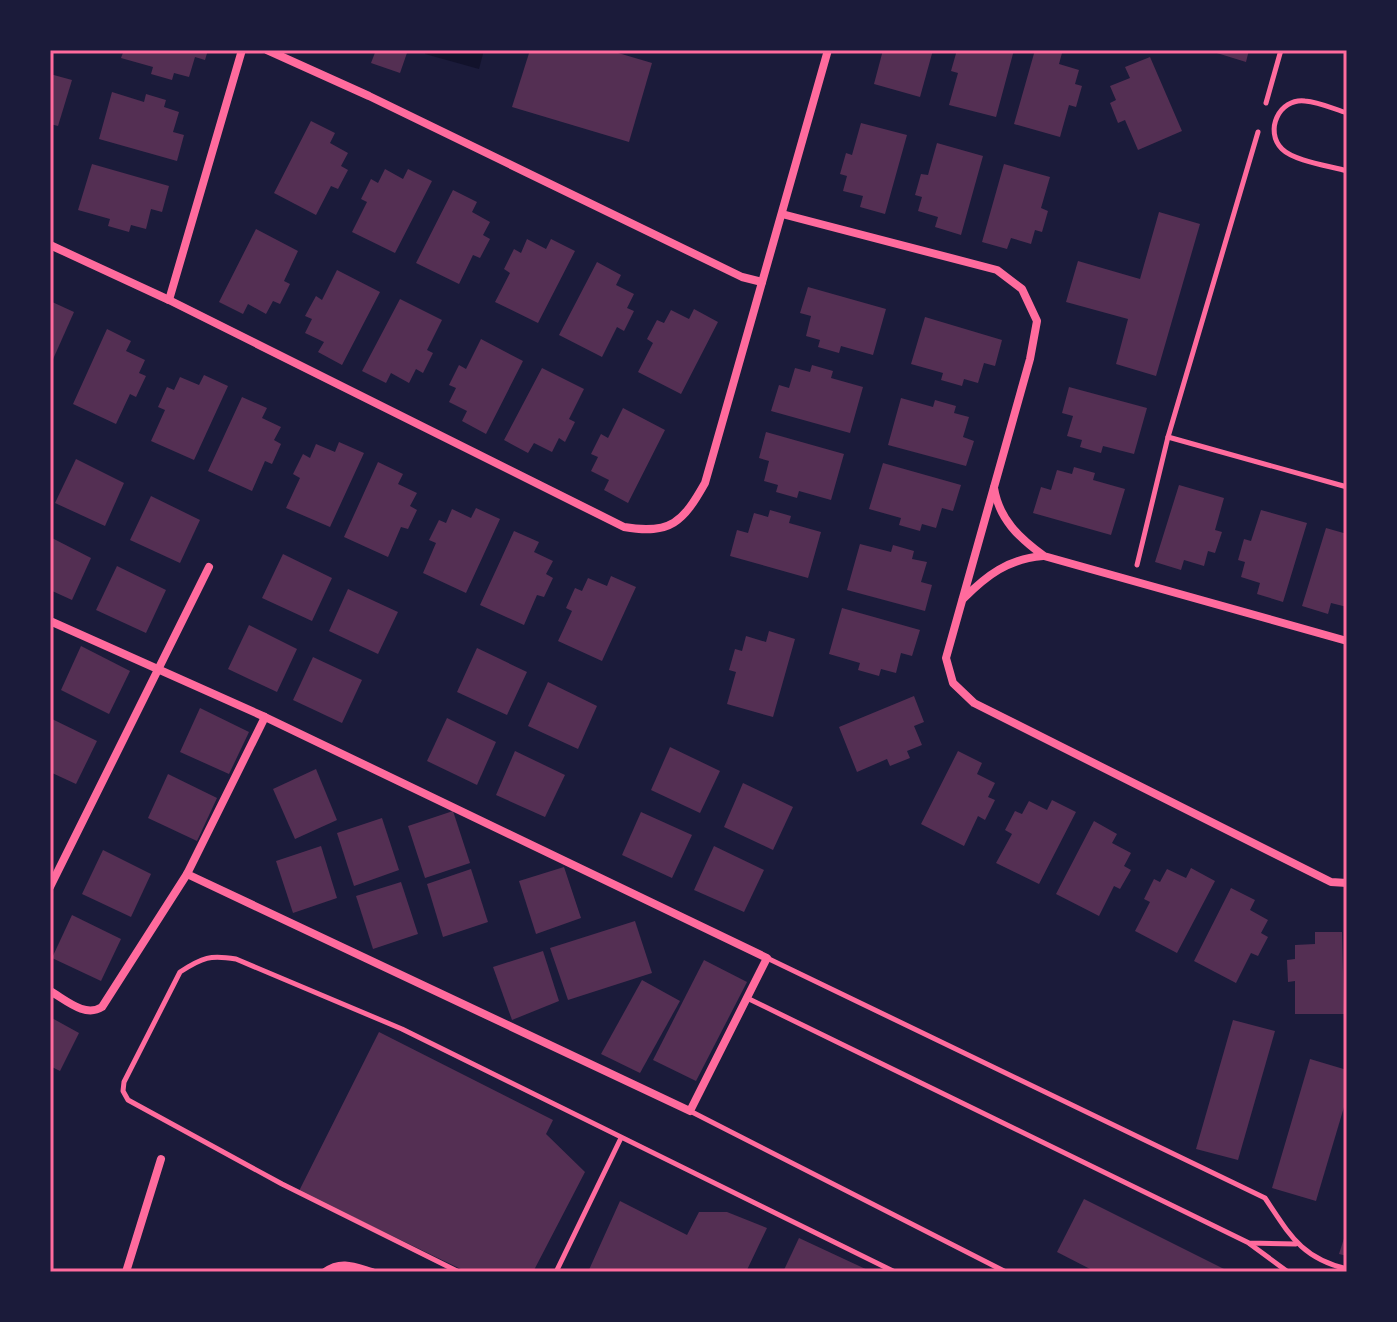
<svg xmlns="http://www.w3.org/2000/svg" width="1397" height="1322" font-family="'Varela Round',sans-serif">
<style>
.water{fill:#12122b}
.building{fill:#542f53}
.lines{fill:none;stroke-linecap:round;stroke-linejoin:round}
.path{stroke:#ff6b9d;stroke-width:5}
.service{stroke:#ff6b9d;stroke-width:5}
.minor{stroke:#ff6b9d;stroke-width:8}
.neatline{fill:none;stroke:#ff6b9d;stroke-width:3}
</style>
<rect width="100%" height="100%" fill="#1b1b3a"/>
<polygon class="water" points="426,50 484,50 479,69 425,54"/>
<g class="building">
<polygon points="124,50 208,50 205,60 195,57 189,77 174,73 172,80 151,74 153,67 121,58"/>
<polygon points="376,50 408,50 400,73 371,63"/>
<polygon points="530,50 608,50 652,63 629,142 512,107"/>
<polygon points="883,50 933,50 920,97 874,84"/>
<polygon points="957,50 1014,50 996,117 949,105 958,73 951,71"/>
<polygon points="1035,50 1062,53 1059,64 1079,70 1075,84 1082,86 1076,107 1069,105 1060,137 1014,124"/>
<polygon points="1207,50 1249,50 1246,62"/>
<polygon points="1150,57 1182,131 1138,150 1125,120 1118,123 1110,103 1116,100 1110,86 1130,78 1125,67"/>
<polygon points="50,74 72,80 58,126 50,124"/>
<polygon points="112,92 144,102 146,94 166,100 164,107 179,112 173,132 184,135 177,161 99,139"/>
<polygon points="311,121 335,133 330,143 348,153 341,166 348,170 338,189 331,186 316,215 274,193"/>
<polygon points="861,123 907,135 885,214 860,207 863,196 843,191 847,176 840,174 846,153 852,155"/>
<polygon points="937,143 983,156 961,235 935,227 938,217 918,211 922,197 915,195 921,174 928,175"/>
<polygon points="92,164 169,186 162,212 151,209 146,229 131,225 129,232 108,226 110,219 78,210"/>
<polygon points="1004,164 1050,177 1041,208 1048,211 1042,232 1035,230 1031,244 1011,238 1007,249 982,242"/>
<polygon points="385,169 403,179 408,169 432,181 395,253 352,232 367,202 361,199 371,179 378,183"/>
<polygon points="453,190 477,202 472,212 490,222 483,235 490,239 480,258 473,255 459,284 416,263"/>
<polygon points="1159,212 1200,224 1156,376 1116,364 1128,319 1066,302 1078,261 1140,279"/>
<polygon points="256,229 298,251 284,281 290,284 280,304 273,301 266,314 248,304 243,314 219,302"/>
<polygon points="527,239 546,249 551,239 575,251 538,323 495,302 510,273 504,269 514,249 521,253"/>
<polygon points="597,262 621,275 616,285 634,294 627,308 634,311 624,331 617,327 602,357 559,335"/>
<polygon points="337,270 380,292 342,365 318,352 324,342 305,333 312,319 305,316 316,296 322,300"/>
<polygon points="808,287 886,309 873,355 841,346 839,353 818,347 820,340 806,336 811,316 800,313"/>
<polygon points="400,299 442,320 427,350 433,353 423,373 416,369 409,383 391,373 386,383 362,371"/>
<polygon points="50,301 74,312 50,366"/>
<polygon points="694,309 718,322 681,394 638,372 653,343 647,339 657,320 664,323 671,310 689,319"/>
<polygon points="925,317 1002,340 995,366 984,363 978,383 964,379 962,386 941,380 943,373 911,364"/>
<polygon points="107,329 131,341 126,351 145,360 139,373 146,376 136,397 130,394 116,424 73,404"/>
<polygon points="481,339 523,361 486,434 462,421 467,411 449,402 456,388 449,385 459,365 466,369"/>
<polygon points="812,365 833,371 831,378 863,387 850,433 771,411 779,385 789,388 795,368 810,372"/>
<polygon points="542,368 584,389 569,419 575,422 565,442 559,438 552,452 534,443 528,453 504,440"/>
<polygon points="204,375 228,386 194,460 151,441 165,410 158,407 167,387 174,390 180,377 199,385"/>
<polygon points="1069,387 1147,408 1134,454 1103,446 1101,453 1080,447 1082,440 1067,436 1073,416 1062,413"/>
<polygon points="242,397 267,408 262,418 281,427 274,440 281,444 272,464 265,461 252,491 208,471"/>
<polygon points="901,398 933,407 935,400 956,406 954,413 969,417 963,437 974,441 966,466 888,445"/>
<polygon points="623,408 665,430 628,503 604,490 609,480 591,471 598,457 591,454 601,434 608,438"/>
<polygon points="766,432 844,454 831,500 799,491 797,498 776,492 778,485 764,481 769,461 759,458"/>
<polygon points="339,442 364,453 330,527 286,508 300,478 293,474 303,454 310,458 316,444 335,452"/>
<polygon points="76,459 124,483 105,526 55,503"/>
<polygon points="378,462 403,474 398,484 417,493 410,506 417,510 408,529 401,527 388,557 344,537"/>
<polygon points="883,463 961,485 953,511 942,508 936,528 922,524 920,531 899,525 901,518 869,509"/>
<polygon points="1074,467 1095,473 1093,480 1125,489 1111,535 1033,513 1041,487 1051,490 1057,470 1072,474"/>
<polygon points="1179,485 1224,498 1215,530 1222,532 1215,553 1208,551 1204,566 1184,560 1181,570 1155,562"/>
<polygon points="151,496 200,520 180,563 130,540"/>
<polygon points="476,508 500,519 466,593 423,573 436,543 429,540 439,520 446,523 452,509 471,518"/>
<polygon points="770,510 791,516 789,523 821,532 808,578 730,556 737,530 748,533 754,513 768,517"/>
<polygon points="1261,510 1307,523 1283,602 1257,594 1260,583 1241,577 1245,562 1238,560 1244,539 1251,541"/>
<polygon points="1326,528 1347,534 1347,607 1331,603 1328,614 1302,606"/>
<polygon points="514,531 539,542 534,552 553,561 546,574 553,578 544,597 537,595 524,625 480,605"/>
<polygon points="50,537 91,558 72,600 50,590"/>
<polygon points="860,544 891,552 893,545 914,551 912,559 927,562 921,582 932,585 925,611 847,590"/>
<polygon points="283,554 332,578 312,621 262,598"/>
<polygon points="117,566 166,590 146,633 96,610"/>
<polygon points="611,576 636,587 602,661 558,641 572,611 566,608 575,588 582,591 588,578 607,586"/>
<polygon points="348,589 398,612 378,654 329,631"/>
<polygon points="842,608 920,630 912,656 901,653 896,673 881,669 879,676 858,670 860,663 829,654"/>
<polygon points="249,625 297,649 277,692 228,669"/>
<polygon points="769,631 795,639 773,717 727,704 736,672 729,670 735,649 742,651 746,636 766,642"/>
<polygon points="81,646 130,671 109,714 61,690"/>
<polygon points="477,648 527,672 507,715 457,692"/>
<polygon points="313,657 362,680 342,723 293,700"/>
<polygon points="548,682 597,706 578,749 528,726"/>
<polygon points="914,696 924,722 914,726 922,745 907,751 910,758 890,766 887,759 857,772 839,727"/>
<polygon points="200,708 249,732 229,774 180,752"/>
<polygon points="50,718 97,741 76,784 50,772"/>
<polygon points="447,718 496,742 477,785 427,761"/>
<polygon points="670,747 720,771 700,813 651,790"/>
<polygon points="515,751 565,775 545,817 496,795"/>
<polygon points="958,751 982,763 977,774 995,783 988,797 995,800 985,820 978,816 964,846 921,824"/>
<polygon points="316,769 337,820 295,839 273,789"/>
<polygon points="168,774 217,798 197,841 148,818"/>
<polygon points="743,783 793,807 773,850 724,827"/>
<polygon points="1052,800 1076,812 1039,884 996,863 1012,834 1005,830 1015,811 1022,814 1029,801 1047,810"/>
<polygon points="453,811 470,863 425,878 408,826"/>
<polygon points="641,812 692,835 672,878 622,855"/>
<polygon points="382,818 399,870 354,886 337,833"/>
<polygon points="1094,821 1117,834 1112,843 1131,853 1124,866 1131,870 1120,889 1114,886 1099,916 1056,894"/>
<polygon points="321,846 337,898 293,913 276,861"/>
<polygon points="714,846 764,870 744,912 694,890"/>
<polygon points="103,850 151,874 131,917 82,894"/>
<polygon points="564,867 581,918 536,934 519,881"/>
<polygon points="1191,868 1215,881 1177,953 1135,931 1150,902 1144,899 1154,879 1160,882 1167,869 1186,878"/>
<polygon points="471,869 488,922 443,937 427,884"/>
<polygon points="401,882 418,934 373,949 356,896"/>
<polygon points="1231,888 1255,900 1250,910 1268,920 1261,933 1268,937 1258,956 1251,953 1236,983 1194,961"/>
<polygon points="72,915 121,939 101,981 52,958"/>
<polygon points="635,921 652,973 568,1000 550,948"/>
<polygon points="1315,932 1342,932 1344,1014 1295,1014 1295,981 1288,982 1287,960 1295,959 1295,945 1315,944"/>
<polygon points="543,951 559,1001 512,1020 493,967"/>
<polygon points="704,960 747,982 696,1081 653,1060"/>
<polygon points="642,980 680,1001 640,1073 601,1054"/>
<polygon points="50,1017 79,1033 60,1071 50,1066"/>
<polygon points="1233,1020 1275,1031 1238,1160 1196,1149"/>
<polygon points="379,1032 553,1120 546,1134 585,1172 533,1272 467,1272 299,1191"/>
<polygon points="1310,1059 1347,1070 1347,1097 1316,1201 1272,1188"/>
<polygon points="1084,1199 1230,1272 1096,1272 1057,1252"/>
<polygon points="620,1201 687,1235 699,1212 727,1212 767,1228 746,1272 588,1272"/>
<polygon points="1347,1229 1347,1256 1339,1254"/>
<polygon points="799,1238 872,1272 783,1272"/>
</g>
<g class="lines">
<g class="path">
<polyline points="1266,103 1281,50"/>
<polyline points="1168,437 1347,487"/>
<polyline points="1137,565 1168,437 1258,132"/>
</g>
<g class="service">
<path d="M1347 113C1334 109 1319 102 1305 101 1279 98 1264 131 1282 149 1294 161 1330 166 1347 171"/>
<path d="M767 958 1265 1198C1290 1235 1301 1258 1347 1269"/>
<polyline points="747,998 1249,1243 1296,1244"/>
<polyline points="690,1111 1006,1272"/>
<polyline points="1250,1244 1288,1272"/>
<path d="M459 1272 282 1184 128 1100 123 1091 124 1082 180 972C203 957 210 955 236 959L402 1029 895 1272"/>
<polyline points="556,1272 621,1138"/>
</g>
<g class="minor">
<polyline points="267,50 369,96 742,277 762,282"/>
<polyline points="782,214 997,270 1022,289 1037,321 1030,359 946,658 953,683 974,703 1331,882 1347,883"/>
<path d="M50 245 169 300 624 527C671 535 683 522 705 483L828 50"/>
<polyline points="169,300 242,50"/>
<path d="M994 488C999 519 1019 538 1044 556L1347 641"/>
<path d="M963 599C987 575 1008 559 1043 556"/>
<polyline points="50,621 265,717 767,958 690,1111 187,874"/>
<polyline points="50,887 209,567"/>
<path d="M50 991C66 1000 85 1018 102 1007L187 874 265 717"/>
<polyline points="126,1272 161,1159"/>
<path d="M325 1272C341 1260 355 1267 372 1272"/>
</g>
</g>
<rect width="1397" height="1322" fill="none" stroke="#1b1b3a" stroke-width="104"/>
<rect x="52" y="52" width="1293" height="1218" class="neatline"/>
</svg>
